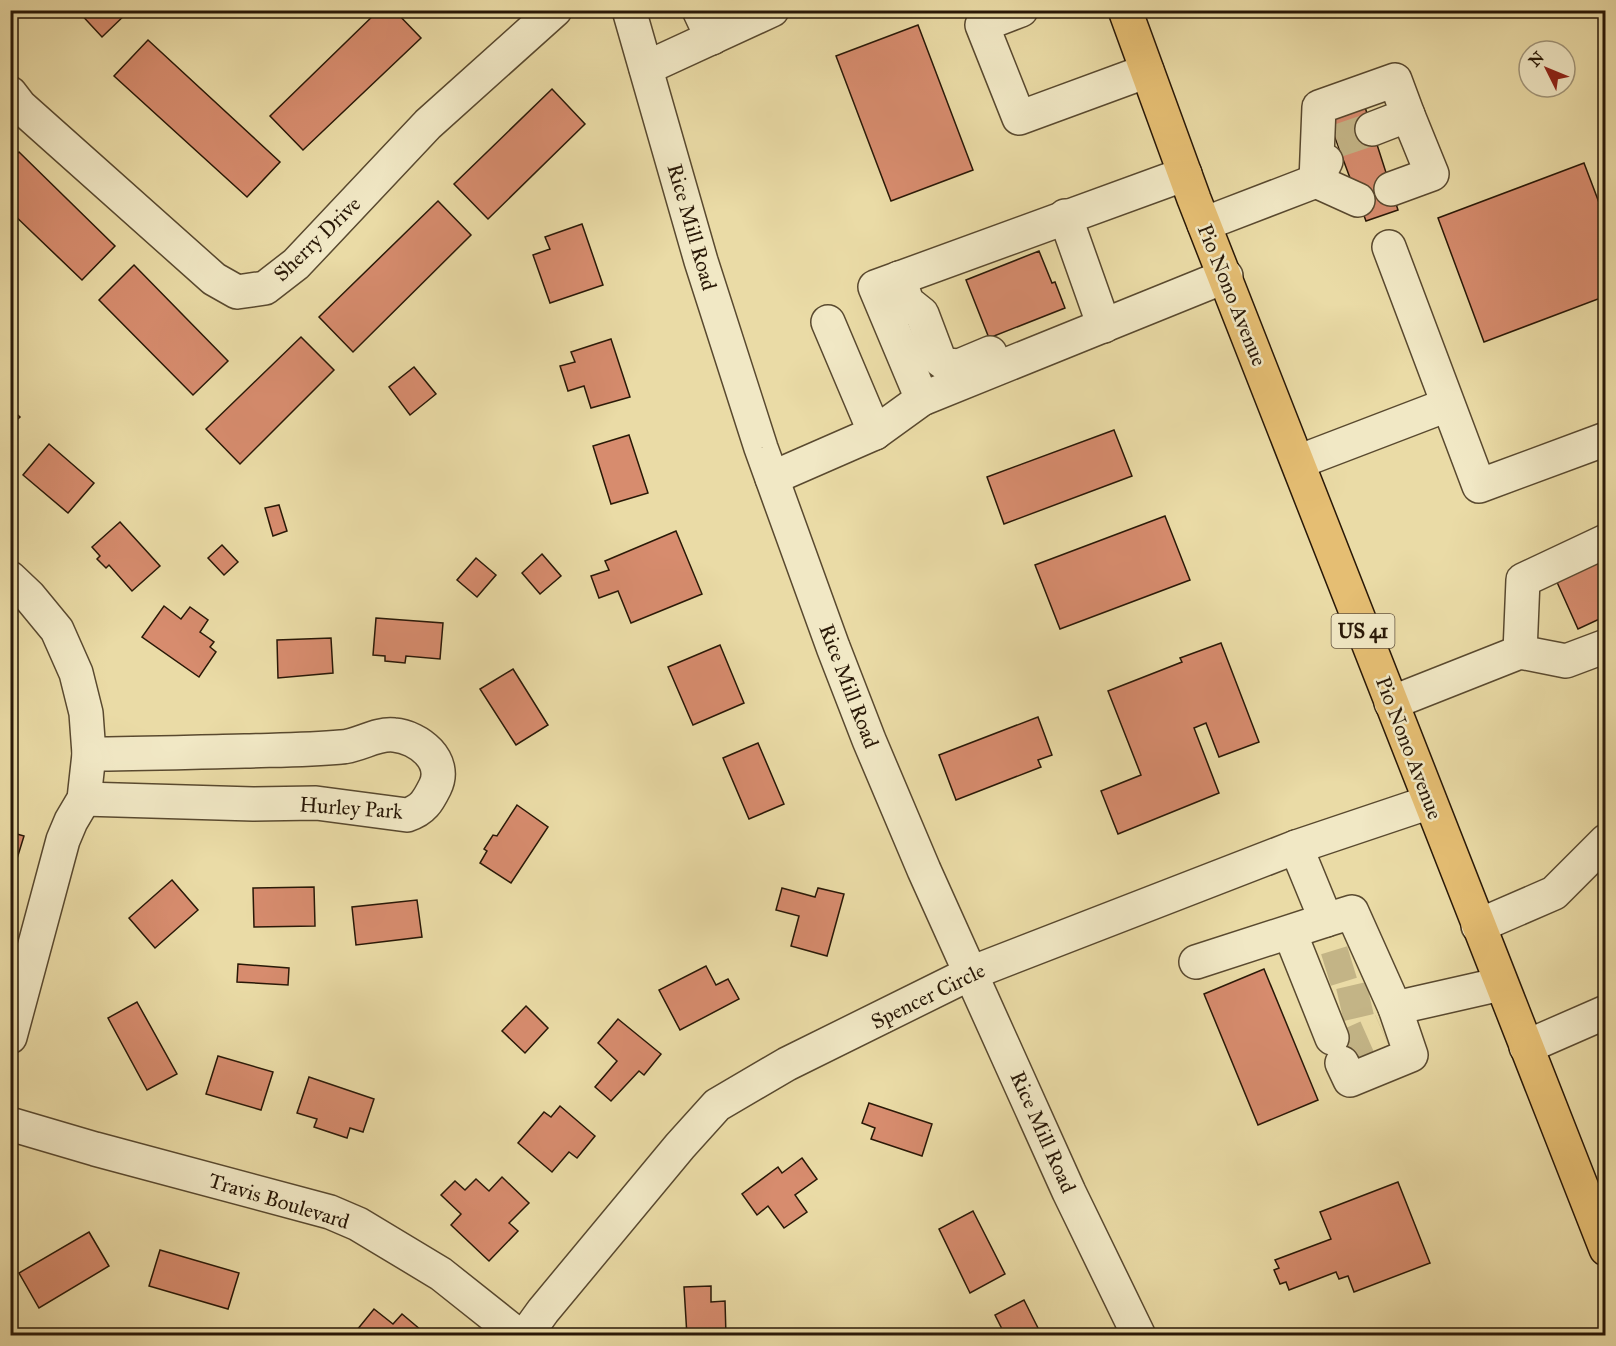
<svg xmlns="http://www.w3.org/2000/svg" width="1616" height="1346" font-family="'IM FELL Great Primer',serif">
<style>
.building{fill:#d78c6e;stroke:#291807;stroke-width:1.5}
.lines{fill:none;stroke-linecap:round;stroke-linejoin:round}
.minor-tunnel{stroke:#c3b486;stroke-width:33;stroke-dasharray:33 16;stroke-linecap:butt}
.minor-casing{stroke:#59492f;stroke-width:36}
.major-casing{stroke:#291807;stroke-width:36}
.minor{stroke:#f1e8c5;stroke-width:33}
.major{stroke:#e5be73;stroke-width:33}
.labels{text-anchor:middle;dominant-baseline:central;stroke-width:5;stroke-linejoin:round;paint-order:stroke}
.shield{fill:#f1e8c5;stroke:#655640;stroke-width:1.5}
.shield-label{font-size:20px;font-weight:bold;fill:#291807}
.street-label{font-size:21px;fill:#291807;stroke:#f1e8c5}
</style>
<rect width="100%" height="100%" fill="#eadba6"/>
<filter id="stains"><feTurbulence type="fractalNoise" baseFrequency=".00333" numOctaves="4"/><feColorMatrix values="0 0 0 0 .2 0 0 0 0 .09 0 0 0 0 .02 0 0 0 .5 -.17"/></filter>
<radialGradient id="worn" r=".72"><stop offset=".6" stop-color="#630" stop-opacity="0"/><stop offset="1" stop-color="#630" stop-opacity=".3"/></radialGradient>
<g class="building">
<polygon points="77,10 130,10 102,37"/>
<polygon points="379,10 394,10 421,38 303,150 270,116"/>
<polygon points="918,25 973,170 891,201 836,56"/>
<polygon points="148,40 280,162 247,197 114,76"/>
<polygon points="552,89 585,124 488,219 454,184"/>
<polygon points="1364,104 1398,210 1366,221 1327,116"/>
<polygon points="19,152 115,246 82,280 10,211 10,160"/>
<polygon points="1584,163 1606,221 1606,296 1484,342 1438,218"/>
<polygon points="438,201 471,235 353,352 319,317"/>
<polygon points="582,224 603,285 550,303 533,255 550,249 545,237"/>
<polygon points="1039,251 1052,283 1055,282 1065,308 989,338 966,280"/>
<polygon points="134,265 228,361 193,395 99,300"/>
<polygon points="301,337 334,370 240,464 206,429"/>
<polygon points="611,339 630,397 591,408 584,386 568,391 560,366 575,362 571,352"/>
<polygon points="414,367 436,394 410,415 389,387"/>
<polygon points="10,408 20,417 10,426"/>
<polygon points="1114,430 1132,476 1004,524 987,477"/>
<polygon points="629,435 648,493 611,504 593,446"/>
<polygon points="49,444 94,483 68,513 23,475"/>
<polygon points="279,505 287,531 273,536 265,508"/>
<polygon points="1165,516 1190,580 1060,629 1035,565"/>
<polygon points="120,522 160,566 132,591 109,565 106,568 97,559 100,556 92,547"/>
<polygon points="676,531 702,594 631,623 618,591 599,598 591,576 609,570 605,561"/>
<polygon points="222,545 238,562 224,575 208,558"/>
<polygon points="542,554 561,576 540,594 522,573"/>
<polygon points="476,558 496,575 477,597 457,580"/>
<polygon points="1606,558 1606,616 1578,629 1556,580"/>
<polygon points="164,606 181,619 190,607 208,620 200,632 214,642 210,647 216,652 199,677 142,637"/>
<polygon points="376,618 443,623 440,659 406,656 405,663 385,661 385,656 373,655"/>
<polygon points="331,638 333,673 278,678 277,640"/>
<polygon points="1221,643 1259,742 1219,757 1206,723 1194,728 1219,793 1118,834 1101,791 1141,775 1108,691 1182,662 1180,658"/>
<polygon points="720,645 744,703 693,725 668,667"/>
<polygon points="513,669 548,725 516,745 480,689"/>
<polygon points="1038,717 1052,755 1038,760 1041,767 956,800 939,755"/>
<polygon points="758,743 784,804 749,819 723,758"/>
<polygon points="517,805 548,827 511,883 480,863 487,851 484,849 493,835 497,836"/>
<polygon points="10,832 24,836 16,862 10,861"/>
<polygon points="172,880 198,910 155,948 129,918"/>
<polygon points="314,887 315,926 254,927 253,888"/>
<polygon points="782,888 815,897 818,888 844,894 827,956 791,946 799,916 776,910"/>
<polygon points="417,900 422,937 356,945 352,907"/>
<polygon points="238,964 289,968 288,985 237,982"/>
<polygon points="706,966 716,985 728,979 739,999 680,1030 659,990"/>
<polygon points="1264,969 1318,1100 1258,1125 1204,994"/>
<polygon points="137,1002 177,1074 147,1090 108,1018"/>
<polygon points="526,1006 548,1028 525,1053 502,1031"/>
<polygon points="618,1019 661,1054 644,1075 639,1071 611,1101 595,1087 617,1061 598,1043"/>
<polygon points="218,1056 273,1072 261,1110 206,1094"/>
<polygon points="309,1077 374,1099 363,1132 350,1128 347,1138 314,1127 317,1119 297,1113"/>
<polygon points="869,1103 932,1124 922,1156 871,1139 875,1128 862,1123"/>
<polygon points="560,1106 595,1136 577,1158 569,1152 552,1172 518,1143 544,1112 551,1117"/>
<polygon points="802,1158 817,1179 795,1195 807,1212 784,1228 768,1206 757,1215 742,1194 778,1167 782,1173"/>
<polygon points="502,1177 529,1203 509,1223 518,1231 489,1261 451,1225 461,1214 441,1195 455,1181 465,1190 476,1179 489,1191"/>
<polygon points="1398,1182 1430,1263 1354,1292 1348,1276 1339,1279 1336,1272 1289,1290 1286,1282 1280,1284 1274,1270 1279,1268 1275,1260 1331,1239 1320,1212"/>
<polygon points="973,1211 1005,1274 970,1293 939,1229"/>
<polygon points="89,1232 109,1266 39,1308 19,1273"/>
<polygon points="160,1250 239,1273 228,1309 149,1286"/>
<polygon points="711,1286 711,1302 725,1301 726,1336 687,1336 684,1287"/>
<polygon points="1024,1300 1042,1336 998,1336 1002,1329 995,1315"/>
<polygon points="374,1309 393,1324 402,1314 421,1330 416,1336 352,1336"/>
</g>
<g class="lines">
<g class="minor-tunnel">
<polyline points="1337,141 1372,129"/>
<polyline points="1326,970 1352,962"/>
<polyline points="1340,1005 1370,998"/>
<polyline points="1337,1050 1382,1030"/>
</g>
<defs>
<g id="minor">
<polyline points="629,10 701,261 761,448 833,647 869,740 924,870 1069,1192 1139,1336"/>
<polyline points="699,10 712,38"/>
<polyline points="1021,10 982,25 1019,118 1147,71"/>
<polyline points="646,68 772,10"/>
<polyline points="10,93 20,106 214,279 237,292 265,288 296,264 428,124 555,10"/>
<polyline points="1372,129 1408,115 1432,174 1391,189"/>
<polyline points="1358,200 1316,181 1319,107 1395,80 1408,115"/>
<polyline points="1065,216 1104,326"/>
<polyline points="1204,224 1316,181 1326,161"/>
<polyline points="1389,247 1479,486 1606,439"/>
<polyline points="899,278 907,302 922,314 939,359 947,365 959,366 990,353"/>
<polyline points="828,322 875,433"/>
<polyline points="922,399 875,287 1185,174"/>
<polyline points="1298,462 1447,405"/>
<polyline points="772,478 875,433 922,399 1226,276"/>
<polyline points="10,578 29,596 57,630 76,673 86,713 89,754 84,799 71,821 63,840 10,1037"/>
<polyline points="1520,652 1523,580 1606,541"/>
<polyline points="1391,703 1520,652 1566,661 1606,646"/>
<path d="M84 799 253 804 316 803 407 815C423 810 428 801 435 787 448 761 419 737 394 735 376 733 359 746 341 747 309 750 277 750 245 751 193 752 141 754 89 754"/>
<polyline points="1326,920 1352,912 1395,1008 1501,984"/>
<polyline points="1478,926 1554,893 1606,841"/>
<polyline points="1290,933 1332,1038"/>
<polyline points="1196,962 1326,920 1296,847"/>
<polyline points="1526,1047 1606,1012"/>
<polyline points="1342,1063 1350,1080 1411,1055 1395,1008"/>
<polyline points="10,1124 95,1149 330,1212 358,1224 441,1274 519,1336"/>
<polyline points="525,1336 543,1311 680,1146 717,1105 787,1064 971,973 1296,847 1430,802"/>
</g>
<polyline id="major" points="1125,10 1194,199 1606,1249"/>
</defs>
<use href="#minor" class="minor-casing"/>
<use href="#major" class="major-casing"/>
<use href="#minor" class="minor"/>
<use href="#major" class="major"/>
</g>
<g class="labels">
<rect class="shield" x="1331.5" y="614" width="63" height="34" rx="4.5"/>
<g class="shield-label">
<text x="1363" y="631">US 41</text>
</g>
<g class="street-label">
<text transform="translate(692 227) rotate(74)">Rice Mill Road</text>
<text transform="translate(317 239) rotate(-44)">Sherry Drive</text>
<text transform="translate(1232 295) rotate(68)">Pio Nono Avenue</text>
<text transform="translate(849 686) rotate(69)">Rice Mill Road</text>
<text transform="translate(1409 748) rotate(69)">Pio Nono Avenue</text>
<text transform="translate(351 808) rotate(4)">Hurley Park</text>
<text transform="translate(928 996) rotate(-26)">Spencer Circle</text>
<text transform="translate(1043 1132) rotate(66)">Rice Mill Road</text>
<text transform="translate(279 1201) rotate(17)">Travis Boulevard</text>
</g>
</g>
<rect width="1616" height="1346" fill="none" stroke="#eadba6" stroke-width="36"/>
<rect x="12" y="12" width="1592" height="1322" fill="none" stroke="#291807" stroke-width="3"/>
<rect x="18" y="18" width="1580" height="1310" fill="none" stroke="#291807" stroke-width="1.5"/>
<g transform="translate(1547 69) rotate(313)"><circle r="28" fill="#f1e8c5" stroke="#a19579" stroke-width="1.5"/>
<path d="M0-4.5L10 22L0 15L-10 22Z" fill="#8f2418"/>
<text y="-9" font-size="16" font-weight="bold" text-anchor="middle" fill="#291807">N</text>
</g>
<rect width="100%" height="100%" filter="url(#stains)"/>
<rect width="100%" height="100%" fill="url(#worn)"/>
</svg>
